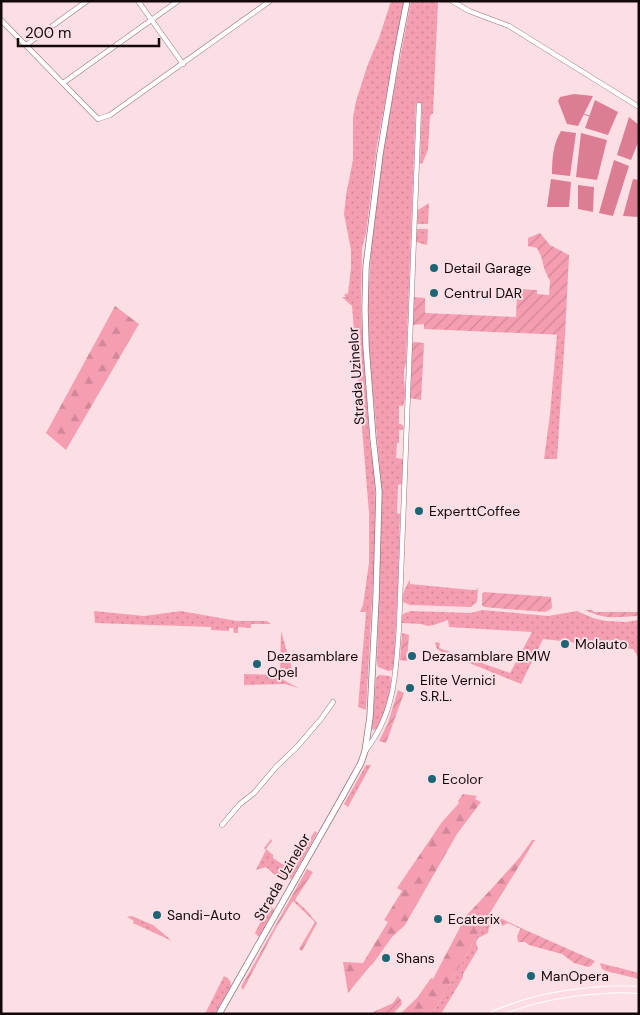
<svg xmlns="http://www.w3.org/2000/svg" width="640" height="1015" font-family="'DM Sans',sans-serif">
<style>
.grass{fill:url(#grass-dots)}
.forest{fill:url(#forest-firs)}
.garden{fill:url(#garden-furrows)}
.water{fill:#dd7d94}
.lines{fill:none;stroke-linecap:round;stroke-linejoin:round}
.stream{stroke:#dd7d94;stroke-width:1}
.street-casing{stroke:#95767c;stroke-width:5.5}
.secondary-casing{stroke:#95767c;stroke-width:7}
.primary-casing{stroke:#fff;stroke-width:8}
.street{stroke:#fff;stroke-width:4.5}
.secondary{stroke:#fff;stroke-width:5.5}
.primary{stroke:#fddde3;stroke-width:6}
.poi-dot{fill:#1d6474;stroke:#fbdfe4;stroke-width:2}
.labels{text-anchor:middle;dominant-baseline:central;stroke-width:4;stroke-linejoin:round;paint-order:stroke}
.poi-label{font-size:14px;fill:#13090b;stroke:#fbdfe4;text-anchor:start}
.street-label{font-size:14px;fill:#13090b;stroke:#fbdfe4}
</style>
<defs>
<pattern id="grass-dots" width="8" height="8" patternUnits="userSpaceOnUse" patternTransform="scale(1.25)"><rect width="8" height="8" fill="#f59eb1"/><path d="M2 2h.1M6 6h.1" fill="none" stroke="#d18797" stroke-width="1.8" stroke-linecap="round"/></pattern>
<pattern id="forest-firs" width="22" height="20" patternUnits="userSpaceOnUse" patternTransform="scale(1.25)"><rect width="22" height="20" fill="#f59eb1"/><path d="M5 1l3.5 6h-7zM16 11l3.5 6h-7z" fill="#d18797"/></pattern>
<pattern id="garden-furrows" width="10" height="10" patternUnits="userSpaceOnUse" patternTransform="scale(1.25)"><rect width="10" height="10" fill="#f59eb1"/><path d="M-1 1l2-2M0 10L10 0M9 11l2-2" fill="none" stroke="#d18797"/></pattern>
</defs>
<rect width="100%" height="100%" fill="#fbdfe4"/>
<g class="grass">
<polygon points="391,1 404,1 377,145 366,233 362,248 361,309 362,332 370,446 374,467 375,492 376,527 366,710 358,707 366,612 360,612 363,605 369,563 369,513 352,306 342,297 346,297 344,295 348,293 351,268 351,250 344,214 346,195 353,160 353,117 356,101 368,64 379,38"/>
<path d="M411 1H438L433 113 430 116 428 150 422 164 420 163 422 103H416L406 363C400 379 409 391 403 406H399V424H401L404 427 403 430H399V443H397L396 458 403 459 402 484 398 485 397 513 400 514 398 585 394 667 393 670 388 671 378 667 377 663 382 493 368 337V302L372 236 378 179 386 132Z"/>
<polygon points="429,203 428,224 417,224 418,210"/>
<polygon points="417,229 428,229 427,245 419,243 416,241"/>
<polygon points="557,334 565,335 557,459 544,459 550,414"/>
<path d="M410 580V584L472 590H476L478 588 477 602 471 607 410 605 403 602C402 593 405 588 410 580Z"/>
<polygon points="482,610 548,616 577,611 593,618 606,621 625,622 639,620 639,658 633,649 543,639 521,684 442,652 437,649 435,643 436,642 440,643 439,648 510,673 532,632 449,627 448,620 434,625 428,626 421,624 402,623 402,615 405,613 411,611 471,613"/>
<polygon points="181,611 237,621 267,621 271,624 251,624 251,628 238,627 238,633 234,633 233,628 229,628 229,631 211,630 211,627 95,623 94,611 144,616"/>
<polygon points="281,631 295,679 280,673"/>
<polygon points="244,674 275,675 298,688 285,684 244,685"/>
<path d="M379 675 390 676C394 688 384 712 380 724L378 729 373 730 372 728 376 678Z"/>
<polygon points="366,765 371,765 348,807 344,804"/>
<polygon points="315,831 317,833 292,878 290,879 276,876 266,867 256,870 266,850 264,848 271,839 272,841 267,847 266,849 273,855 273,858 288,868 290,866 292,867"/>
<polygon points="271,906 274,910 259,937 255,933 263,917"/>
<polygon points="490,913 521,928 521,929 508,923 502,926 500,922 489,927 488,933 478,938 476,943 478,949 463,974 463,977 456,989 441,1014 430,1014 437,1006"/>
<polygon points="132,916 153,925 172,941 133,923 134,921 127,917"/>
<polygon points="600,963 639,973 639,979 606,971 602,969"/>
<path d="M224 976C229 979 231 980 231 986L215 1014H205Z"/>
</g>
<g class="forest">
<polygon points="115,306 139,324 66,450 46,433"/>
<polygon points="463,794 477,796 475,799 481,802 457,834 405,925 392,937 372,965 371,965 348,993 343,962 363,963 388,922 384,920 402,891 397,888 442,822 459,803 458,801"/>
<polygon points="532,840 535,840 490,913 437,1006 430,1014 400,1014 417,998 431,978 433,979 466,916 494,886 520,857"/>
</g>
<g class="garden">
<polygon points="540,233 550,245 569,255 565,335 424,329 424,324 412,325 413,297 425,298 425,313 516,317 517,289 537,290 537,294 549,295 550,281 545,271 541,256 537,248 528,246 528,238"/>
<polygon points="414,342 424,343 421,400 410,398 412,344"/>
<polygon points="484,592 551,597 552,607 551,609 545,612 484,607 482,605 482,594"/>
<path d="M585 610H592L594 612H639V616C617 617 605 620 585 610Z"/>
<polygon points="402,633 409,635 407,661 400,660"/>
<polygon points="398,690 404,693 386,743 379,741 388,723"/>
<polygon points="307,869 313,872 295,900 306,910 317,923 302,951 299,949 315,922 293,901 276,928 243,990 241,987"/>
<polygon points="521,928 595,961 591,966 588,967 574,963 562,954 529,945 525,942 518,942 517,936"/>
<polygon points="398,996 401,1000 402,1004 393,1014 369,1014 393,1003"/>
</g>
<g class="water">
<polygon points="574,94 593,96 578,126 567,124 558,101 560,97"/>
<polygon points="595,100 618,112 608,135 585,128"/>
<polygon points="629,117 639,125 639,140 631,160 617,155"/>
<path d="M561 131 576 133 570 176 552 174C552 159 553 144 561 131Z"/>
<polygon points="581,133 607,140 597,180 576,177"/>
<polygon points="614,160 629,166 613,216 599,213"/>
<polygon points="551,179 571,182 569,207 547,207"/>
<polygon points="633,179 639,180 639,217 623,216"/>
<polygon points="578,185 594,187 593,212 578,209"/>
</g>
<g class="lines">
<polyline class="stream" points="584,114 589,116"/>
<defs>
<g id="street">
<polyline points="138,1 183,64"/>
<polyline points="452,1 469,11 509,26 639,107"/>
<polyline points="1,20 98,119 110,115 270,1"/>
<polyline points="26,45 87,1"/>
<polyline points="63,83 178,1"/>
<path d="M365 751C395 714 396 672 399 626L419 105"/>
<polyline points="222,825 240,804 254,793 276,767 297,747 321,719 333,702"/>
</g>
<polyline id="secondary" points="219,1014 341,799 361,763 365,751 370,717 376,598 379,492 373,438 366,346 365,310 366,267 380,154 397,52 407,1"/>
<path id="primary" d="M495 1014C530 999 566 992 604 990 615 989 627 989 639 990"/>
</defs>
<use href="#street" class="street-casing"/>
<use href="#secondary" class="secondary-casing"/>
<use href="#primary" class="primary-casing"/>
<use href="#street" class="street"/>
<use href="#secondary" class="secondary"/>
<use href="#primary" class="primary"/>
</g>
<g class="poi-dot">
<circle cx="434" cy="268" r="5"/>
<circle cx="434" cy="293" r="5"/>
<circle cx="419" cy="511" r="5"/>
<circle cx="565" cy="644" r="5"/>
<circle cx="412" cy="656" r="5"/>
<circle cx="257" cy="664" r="5"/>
<circle cx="410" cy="688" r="5"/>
<circle cx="432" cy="779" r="5"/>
<circle cx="157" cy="915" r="5"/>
<circle cx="438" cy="919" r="5"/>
<circle cx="386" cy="958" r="5"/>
<circle cx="531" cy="976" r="5"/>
</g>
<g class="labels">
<g class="poi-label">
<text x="444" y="268">Detail Garage</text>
<text x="444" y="293">Centrul DAR</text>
<text x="429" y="511">ExperttCoffee</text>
<text x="575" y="644">Molauto</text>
<text x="267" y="656">Dezasamblare<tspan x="267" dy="16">Opel</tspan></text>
<text x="422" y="656">Dezasamblare BMW</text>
<text x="420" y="680">Elite Vernici<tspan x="420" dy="16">S.R.L.</tspan></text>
<text x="442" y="779">Ecolor</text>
<text x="167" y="915">Sandi-Auto</text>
<text x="448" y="919">Ecaterix</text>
<text x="396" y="958">Shans</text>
<text x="541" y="976">ManOpera</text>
</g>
<g class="street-label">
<text transform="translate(356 376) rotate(-94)">Strada Uzinelor</text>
<text transform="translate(282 877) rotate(-60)">Strada Uzinelor</text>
</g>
</g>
<rect width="640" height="1015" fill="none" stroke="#13090b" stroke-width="5"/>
<path d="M18 38v8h141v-8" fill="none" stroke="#13090b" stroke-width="2.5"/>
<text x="25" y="38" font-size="15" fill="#13090b" stroke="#fbdfe4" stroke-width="4" paint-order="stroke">200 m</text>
</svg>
